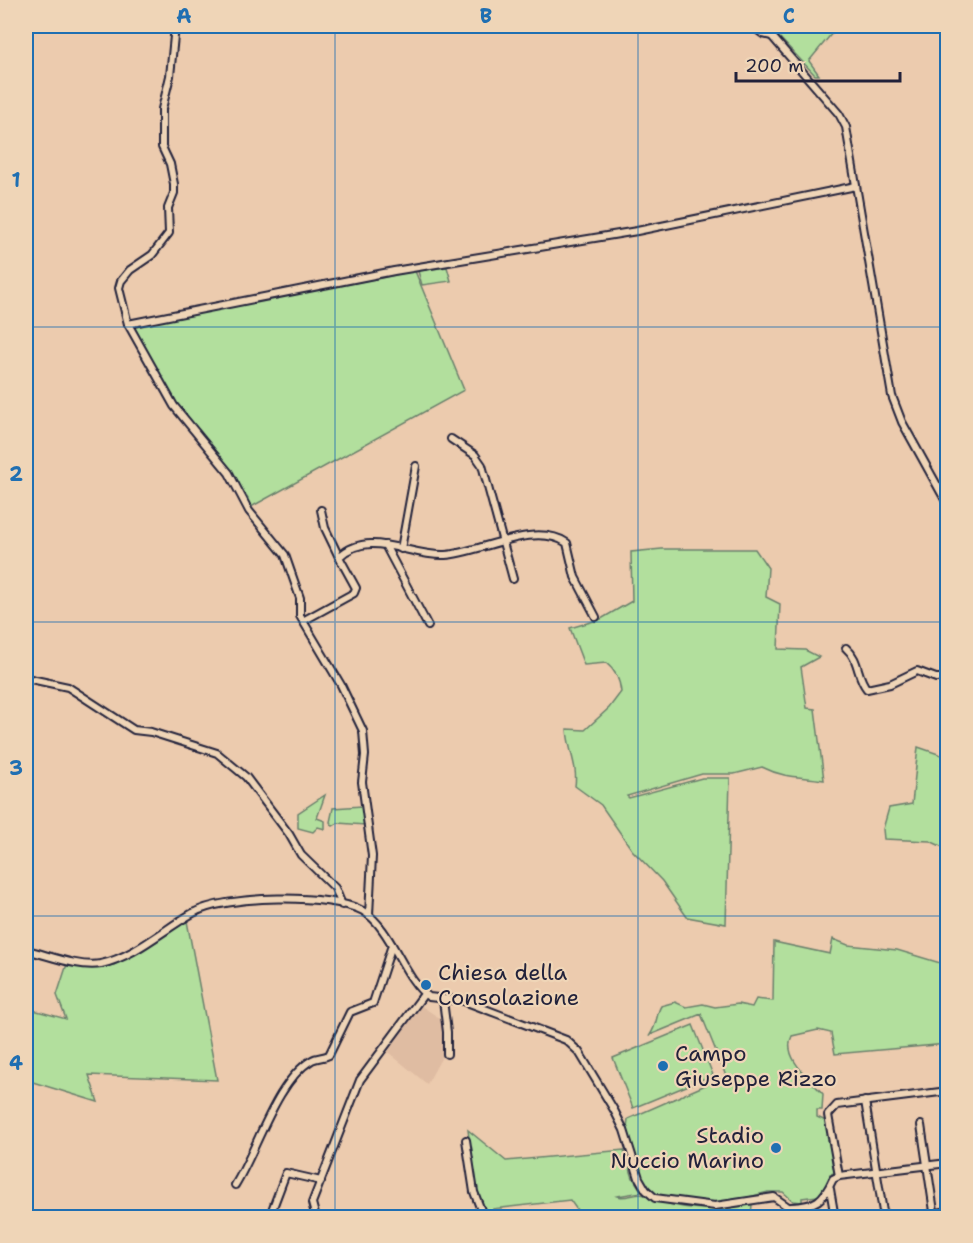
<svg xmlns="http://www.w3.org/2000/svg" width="973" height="1243" font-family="'Shantell Sans',sans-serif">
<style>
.built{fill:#dfbca2}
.green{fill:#b2df9d;stroke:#6a806c;stroke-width:1.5}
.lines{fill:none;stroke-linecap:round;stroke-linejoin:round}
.minor-casing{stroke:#22223b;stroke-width:10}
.minor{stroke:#efd5b7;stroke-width:6}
.grid{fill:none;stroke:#1f6fb2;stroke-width:1.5;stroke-opacity:0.55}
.poi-dot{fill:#1f6fb2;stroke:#efd5b7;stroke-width:2}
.labels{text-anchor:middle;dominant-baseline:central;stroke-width:4.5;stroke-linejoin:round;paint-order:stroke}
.poi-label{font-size:22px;fill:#22223b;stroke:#efd5b7;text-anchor:start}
.neatline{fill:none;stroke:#1f6fb2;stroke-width:2}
.grid-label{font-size:20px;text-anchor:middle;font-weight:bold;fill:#1f6fb2}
</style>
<rect width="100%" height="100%" fill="#eccbae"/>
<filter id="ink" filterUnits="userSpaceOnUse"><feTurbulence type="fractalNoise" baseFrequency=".0167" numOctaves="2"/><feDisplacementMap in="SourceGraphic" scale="12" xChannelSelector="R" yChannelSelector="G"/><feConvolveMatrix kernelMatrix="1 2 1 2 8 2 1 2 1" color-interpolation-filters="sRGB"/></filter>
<g filter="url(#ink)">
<polygon class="built" points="420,1005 444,1021 444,1053 427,1084 388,1052"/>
<g class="green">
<polygon points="776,26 838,26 809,61 819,75 815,75 777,35"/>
<polygon points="447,267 451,281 422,285 418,271"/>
<polygon points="415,271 464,390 251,507 246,500 248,498 246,495 243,495 176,405 132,326"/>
<path d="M662 549H755L768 568 766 597 780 604 778 649 805 650 819 657 801 667 807 708 815 709 824 780C799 776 786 779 762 767L734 774H702L627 796 629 798 702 778H730L726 924 687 917 662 881 632 850 601 805 575 786C578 765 568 750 567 729L585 730 609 708 621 692C620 681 615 670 606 663L584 665 570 628 601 619 632 601 631 552Z"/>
<polygon points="918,747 947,757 947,855 944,854 945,848 930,841 884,839 883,829 889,808 912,804"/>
<polygon points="325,795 317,818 325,821 325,829 318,827 313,832 298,828 298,813"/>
<polygon points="362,806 365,825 338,823 333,826 330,822 333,808"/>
<polygon points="187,921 217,1080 89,1075 98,1102 26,1080 26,1008 66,1019 57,995 67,964 88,968 114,965"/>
<path d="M833 939 848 945 897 950 947 965V1044L835 1054 831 1033 818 1030 792 1036C781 1057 811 1080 823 1094L822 1110H817V1117L826 1121 835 1173 830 1174 829 1184 818 1196 802 1198V1202L793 1201 783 1192H768L730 1202 712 1203 658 1195 644 1182 627 1128 628 1119 726 1076 701 1014 650 1035C658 1023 656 1014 661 1006L675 1002 686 1007 703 1004 715 1007 738 1004 752 1007 756 999 773 1001 774 942 830 954Z"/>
<polygon points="693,1025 713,1075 633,1108 613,1058"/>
<path d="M468 1130 506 1161 624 1150 633 1178 642 1192 617 1196C625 1199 638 1192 645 1195 677 1211 716 1212 752 1204L751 1217H582L570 1200 493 1209V1217H488C470 1196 472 1157 468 1130Z"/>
</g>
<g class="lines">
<defs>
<g id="minor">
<polyline points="175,26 170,76 162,109 162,147 170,164 174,184 174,193 168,208 169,233 152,255 130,270 121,281 119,288 128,324 174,406 229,473 249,511 285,555 300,598 300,616 341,685 363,731 365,755 362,782 372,856 369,915"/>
<polyline points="752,26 763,34 772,36"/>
<polyline points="763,26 839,114 846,127 892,396 902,422 948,505"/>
<polyline points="128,324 394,271 637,231 856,186"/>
<polyline points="451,439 475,455 482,465 513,579"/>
<polyline points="321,510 325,528 339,557"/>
<polyline points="385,545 428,626"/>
<polyline points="401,549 416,466"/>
<path d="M303 621 354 593 356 588 339 557C369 528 410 557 445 555 479 553 535 521 567 543L575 577 596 617"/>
<path d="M846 648C860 660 856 676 867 689L890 684 917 671 936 678H948"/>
<polyline points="26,678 68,687 134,730 151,732 217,753 246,777 289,834 301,855 335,888 342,905"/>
<path d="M26 950C48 955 79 968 101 964 134 957 164 929 193 913 225 895 331 893 363 911 392 928 403 979 429 997L464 1001 566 1040 579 1052 614 1110 624 1130 639 1178 646 1190 655 1198 715 1206 774 1197 804 1218"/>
<polyline points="443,1000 447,1032 447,1054"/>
<polyline points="865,1101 884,1218"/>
<polyline points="921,1125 935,1218"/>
<polyline points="466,1140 474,1192 484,1218"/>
<polyline points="839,1176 828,1115 837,1105 948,1091"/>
<path d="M235 1185C257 1150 276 1081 312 1060 317 1057 323 1058 329 1055L350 1012 373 1003 392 945"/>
<polyline points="830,1189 835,1218"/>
<path d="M791 1207C816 1206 823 1201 833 1179L839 1176 948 1163"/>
<polyline points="269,1218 286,1173 321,1181"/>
<polyline points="316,1218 312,1203 360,1080 424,994"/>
<polyline points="910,1218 948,1211"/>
</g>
</defs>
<use href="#minor" class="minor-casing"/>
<use href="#minor" class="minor"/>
</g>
</g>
<path class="grid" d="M335 26V1218M638 26V1218M26 327H948M26 622H948M26 916H948"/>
<g class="poi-dot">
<circle cx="426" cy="985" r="6"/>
<circle cx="663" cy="1066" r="6"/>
<circle cx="776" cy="1148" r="6"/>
</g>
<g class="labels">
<g class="poi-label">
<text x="438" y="972">Chiesa della<tspan x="438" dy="25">Consolazione</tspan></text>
<text x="675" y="1053">Campo<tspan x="675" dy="25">Giuseppe Rizzo</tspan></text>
<text x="764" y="1135" text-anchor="end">Stadio<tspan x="764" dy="25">Nuccio Marino</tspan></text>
</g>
</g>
<rect width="973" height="1243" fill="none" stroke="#efd5b7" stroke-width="66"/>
<path d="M736 72v9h164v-9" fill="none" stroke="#22223b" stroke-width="3"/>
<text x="745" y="72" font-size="18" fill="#22223b" stroke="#efd5b7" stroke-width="4.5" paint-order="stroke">200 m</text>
<rect x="33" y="33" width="907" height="1177" class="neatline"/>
<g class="grid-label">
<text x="184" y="23">A</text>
<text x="486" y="23">B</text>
<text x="789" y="23">C</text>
<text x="16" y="187">1</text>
<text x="16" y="481">2</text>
<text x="16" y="775">3</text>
<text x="16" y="1070">4</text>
</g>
</svg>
